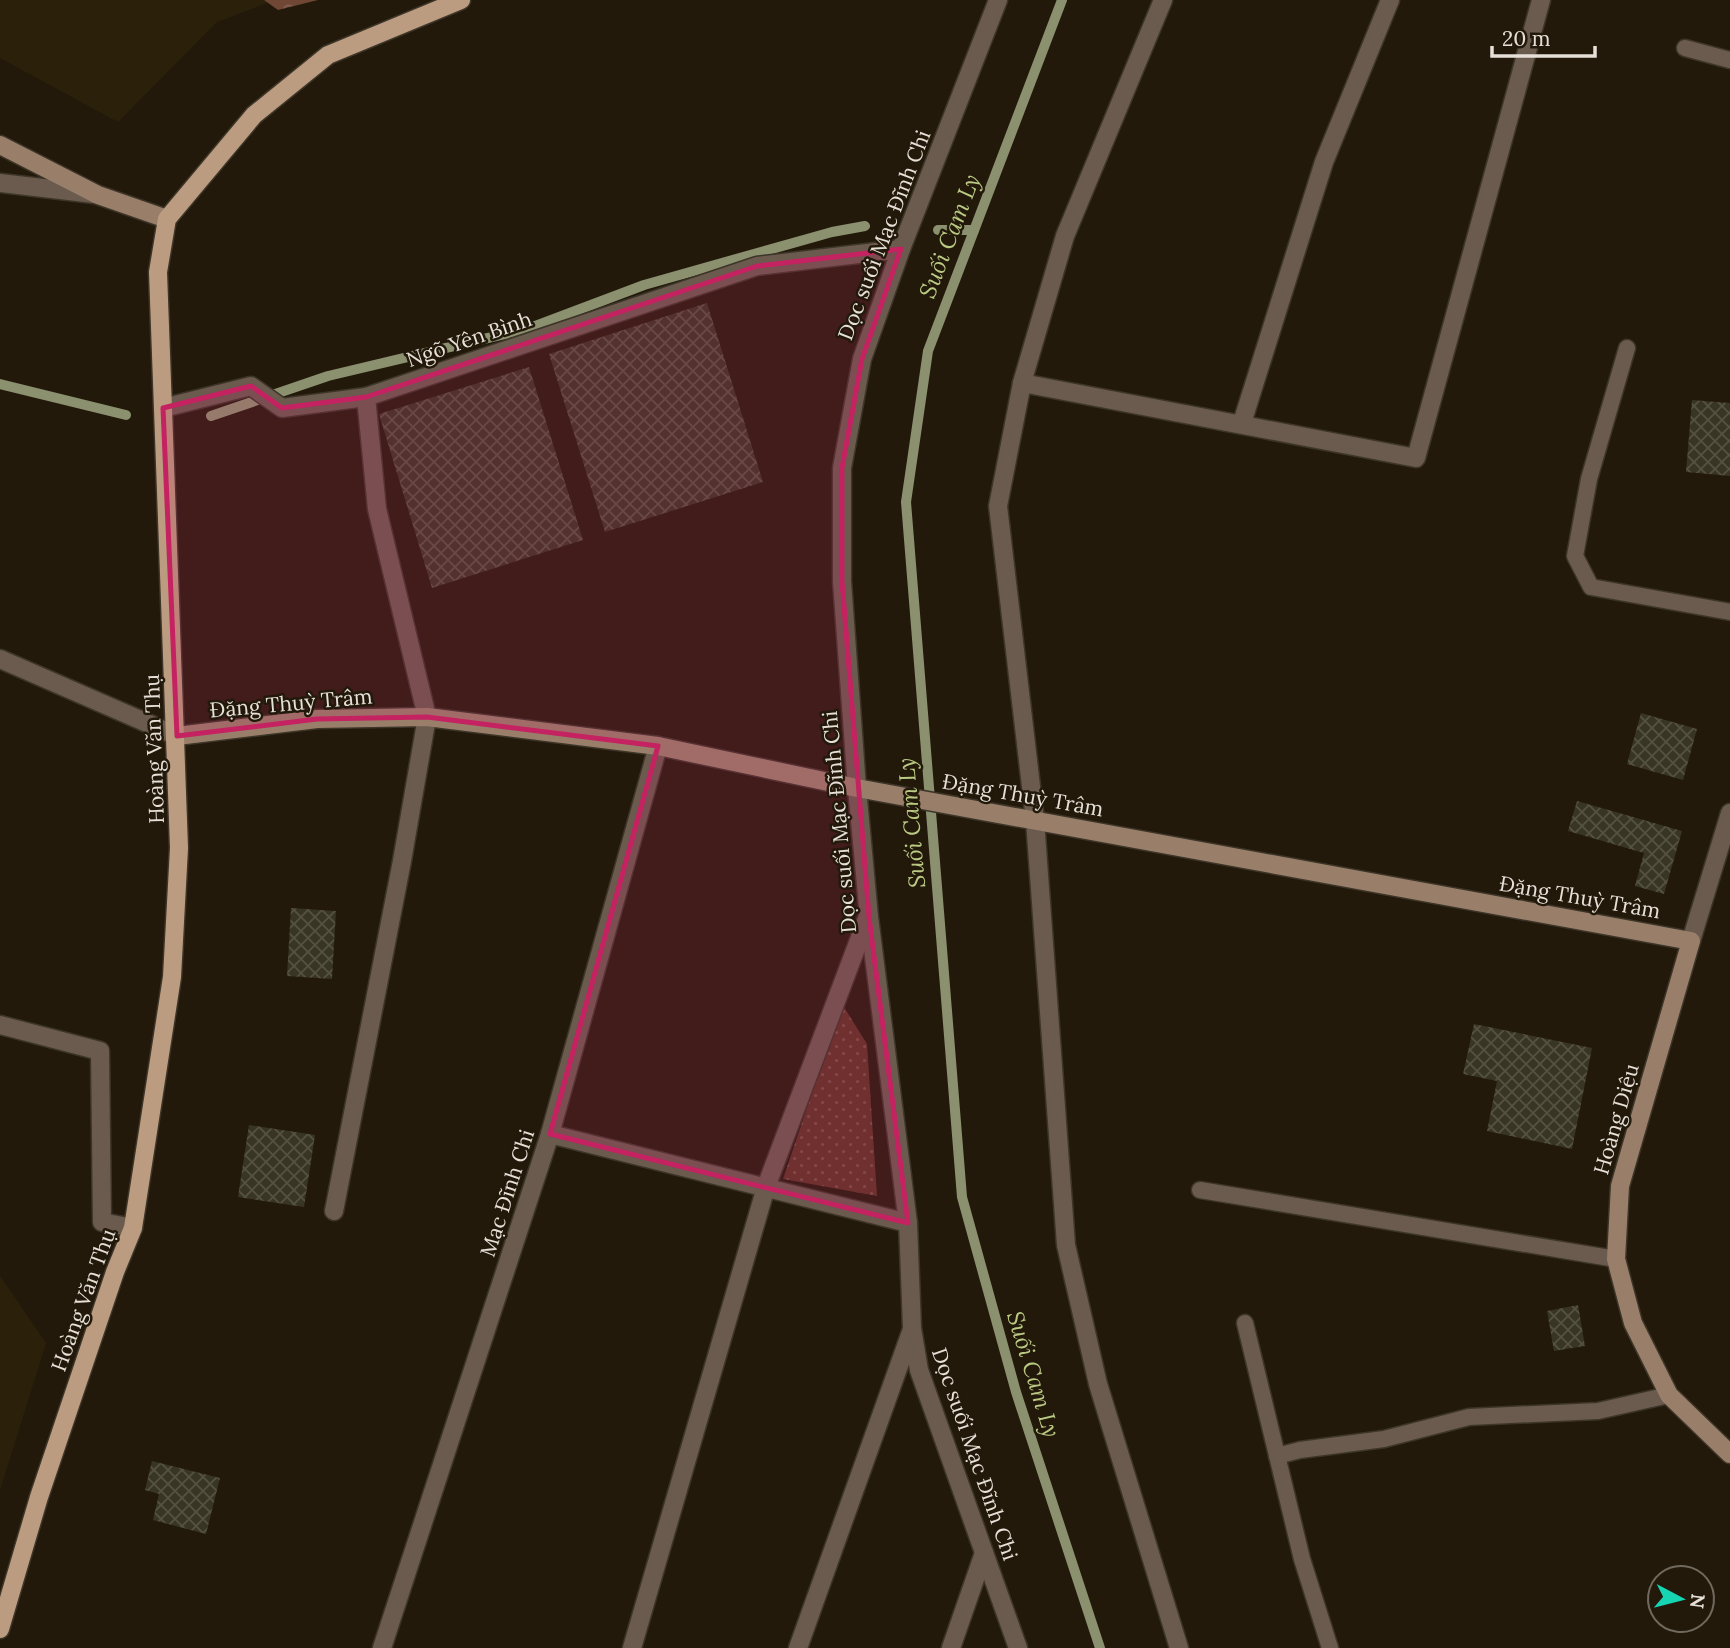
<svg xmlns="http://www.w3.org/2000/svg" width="1730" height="1648" font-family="Lora,serif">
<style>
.built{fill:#2b200a}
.grass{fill:url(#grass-dots)}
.forest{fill:url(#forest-crowns)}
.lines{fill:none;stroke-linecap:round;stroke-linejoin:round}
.stream{stroke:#8b906f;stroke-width:10}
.building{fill:url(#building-cross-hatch)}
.lane-casing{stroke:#3d3528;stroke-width:19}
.street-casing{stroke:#3d3528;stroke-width:21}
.secondary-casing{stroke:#3d3528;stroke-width:21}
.primary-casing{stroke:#3d3528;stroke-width:21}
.lane{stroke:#6a5b4e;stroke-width:16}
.street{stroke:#6a5b4e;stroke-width:18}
.secondary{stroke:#997f6a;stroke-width:18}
.primary{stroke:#bc9c80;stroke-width:18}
.marked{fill:#c42261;fill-opacity:0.2;stroke:#c42261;stroke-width:5;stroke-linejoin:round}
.labels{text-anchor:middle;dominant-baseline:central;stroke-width:5;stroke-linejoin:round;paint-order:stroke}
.street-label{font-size:21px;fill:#e6e0d7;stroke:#22190b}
.water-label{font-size:23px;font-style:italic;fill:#baca83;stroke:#22190b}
</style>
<defs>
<pattern id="grass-dots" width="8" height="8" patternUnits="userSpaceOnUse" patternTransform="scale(1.75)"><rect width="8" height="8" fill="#5b3424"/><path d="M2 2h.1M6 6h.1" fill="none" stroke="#735143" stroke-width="1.8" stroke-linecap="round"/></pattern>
<pattern id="forest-crowns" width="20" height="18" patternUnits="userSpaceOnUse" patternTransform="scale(1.75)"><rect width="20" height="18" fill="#704634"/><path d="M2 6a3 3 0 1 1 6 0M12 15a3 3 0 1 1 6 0" fill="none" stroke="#846051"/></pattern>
<pattern id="building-cross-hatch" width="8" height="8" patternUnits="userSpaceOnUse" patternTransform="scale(1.75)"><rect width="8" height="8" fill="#383524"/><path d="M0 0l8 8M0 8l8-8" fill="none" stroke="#555243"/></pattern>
</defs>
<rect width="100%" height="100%" fill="#22190b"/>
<g class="built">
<polygon points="0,0 275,0 217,22 118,122 0,58"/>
<polygon points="0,1276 46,1343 0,1490"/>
</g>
<polygon class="grass" points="842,1004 867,1044 877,1196 783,1179"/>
<polygon class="forest" points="264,0 318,0 278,10"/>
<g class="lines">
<g class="stream">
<polyline points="1062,0 928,351 906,502 962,1197 1016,1392 1100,1648"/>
<polyline points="938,230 974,230"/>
<polyline points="0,384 126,415"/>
<polyline points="211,416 328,376 530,328 644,285 832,232 865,226"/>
</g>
</g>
<g class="building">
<polygon points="707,303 763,482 605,532 549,354"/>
<polygon points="529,367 583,540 432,588 379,414"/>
<polygon points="1692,400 1730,403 1730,476 1686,472"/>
<polygon points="1641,713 1697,729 1683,780 1627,764"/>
<polygon points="1577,801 1682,831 1664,894 1635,886 1644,853 1568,831"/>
<polygon points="291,908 336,911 332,979 287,976"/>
<polygon points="1474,1024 1592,1048 1572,1149 1487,1131 1497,1081 1463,1074"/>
<polygon points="249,1125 315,1135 304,1207 238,1197"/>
<polygon points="1578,1305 1585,1346 1554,1351 1547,1311"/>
<polygon points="152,1461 220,1478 206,1534 153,1520 159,1494 145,1490"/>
</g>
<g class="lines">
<defs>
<g id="lane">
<polyline points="1685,48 1730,60"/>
<polyline points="1627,348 1589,479 1575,556 1591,587 1730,612"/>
<polyline points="1200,1190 1616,1259"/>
<polyline points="1245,1323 1302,1559 1330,1648"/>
<polyline points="1277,1456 1300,1450 1384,1439 1469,1417 1598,1411 1669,1395"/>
</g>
<g id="street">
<polyline points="998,0 901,249 862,359 842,468 842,581 857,788 869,917 908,1223 912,1328 919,1370 1018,1648"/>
<polyline points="1163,0 1065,236 1022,383 998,506 1035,820 1066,1245 1098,1384 1179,1648"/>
<polyline points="0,183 94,194"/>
<polyline points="1022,383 1416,458 1541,0"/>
<polyline points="163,408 251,386 282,408 366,397"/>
<polyline points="1242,423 1324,162 1390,0"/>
<polyline points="0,659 177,736"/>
<polyline points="1691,941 1730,813"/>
<polyline points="0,1025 100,1051 102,1222 133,1228"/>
<polyline points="550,1134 908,1223"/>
<polyline points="334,1211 402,861 427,717 377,509 366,397 757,266 901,249"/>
<polyline points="382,1648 550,1134 658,746"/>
<polyline points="632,1648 766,1187 867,919"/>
<polyline points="798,1648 911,1332"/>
<polyline points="951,1648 984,1553"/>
</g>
<g id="secondary">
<polyline points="0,145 98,195 167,219"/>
<polyline points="177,736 317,719 427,717 658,746 857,788 1691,941 1620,1186 1616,1259 1633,1323 1669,1395 1730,1454"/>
</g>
<polyline id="primary" points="0,1629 39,1497 115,1272 133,1228 172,977 179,848 158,272 167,219 254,115 328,55 461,0"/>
</defs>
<use href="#lane" class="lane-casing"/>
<use href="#street" class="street-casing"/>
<use href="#secondary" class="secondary-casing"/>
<use href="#primary" class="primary-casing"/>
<use href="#lane" class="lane"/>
<use href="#street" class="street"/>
<use href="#secondary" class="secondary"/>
<use href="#primary" class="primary"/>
</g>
<path class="marked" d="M901 249 862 359 842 468V581L869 917 908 1223 550 1134 658 746 427 717 317 719 177 736 163 408 251 386 282 408 366 397 757 266Z"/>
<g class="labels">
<g class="street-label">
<text transform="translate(884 235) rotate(-69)">Dọc suối Mạc Đĩnh Chi</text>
<text transform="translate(469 339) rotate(-19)">Ngõ Yên Bình</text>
<text transform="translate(291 703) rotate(-5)">Đặng Thuỳ Trâm</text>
<text transform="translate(154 749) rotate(-92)">Hoàng Văn Thụ</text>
<text transform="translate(1023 795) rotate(10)">Đặng Thuỳ Trâm</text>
<text transform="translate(839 822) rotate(-95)">Dọc suối Mạc Đĩnh Chi</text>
<text transform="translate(1580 897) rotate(10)">Đặng Thuỳ Trâm</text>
<text transform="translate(1616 1119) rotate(-74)">Hoàng Diệu</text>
<text transform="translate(507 1193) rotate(-72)">Mạc Đĩnh Chi</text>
<text transform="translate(83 1300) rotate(-70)">Hoàng Văn Thụ</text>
<text transform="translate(975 1454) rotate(71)">Dọc suối Mạc Đĩnh Chi</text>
</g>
<g class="water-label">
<text transform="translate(949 236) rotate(-69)">Suối Cam Ly</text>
<text transform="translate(911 823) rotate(-95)">Suối Cam Ly</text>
<text transform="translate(1034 1374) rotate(73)">Suối Cam Ly</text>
</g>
</g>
<g transform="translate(1681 1599) rotate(97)"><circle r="33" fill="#22190b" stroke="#70695d" stroke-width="2"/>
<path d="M0-5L12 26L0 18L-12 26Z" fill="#16d5b3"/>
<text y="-10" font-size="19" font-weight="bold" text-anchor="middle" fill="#e6e0d7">N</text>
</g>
<path d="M1492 46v10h103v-10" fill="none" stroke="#e6e0d7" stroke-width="3.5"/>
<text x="1502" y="46" font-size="21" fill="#e6e0d7" stroke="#22190b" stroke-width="5" paint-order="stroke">20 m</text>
</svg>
